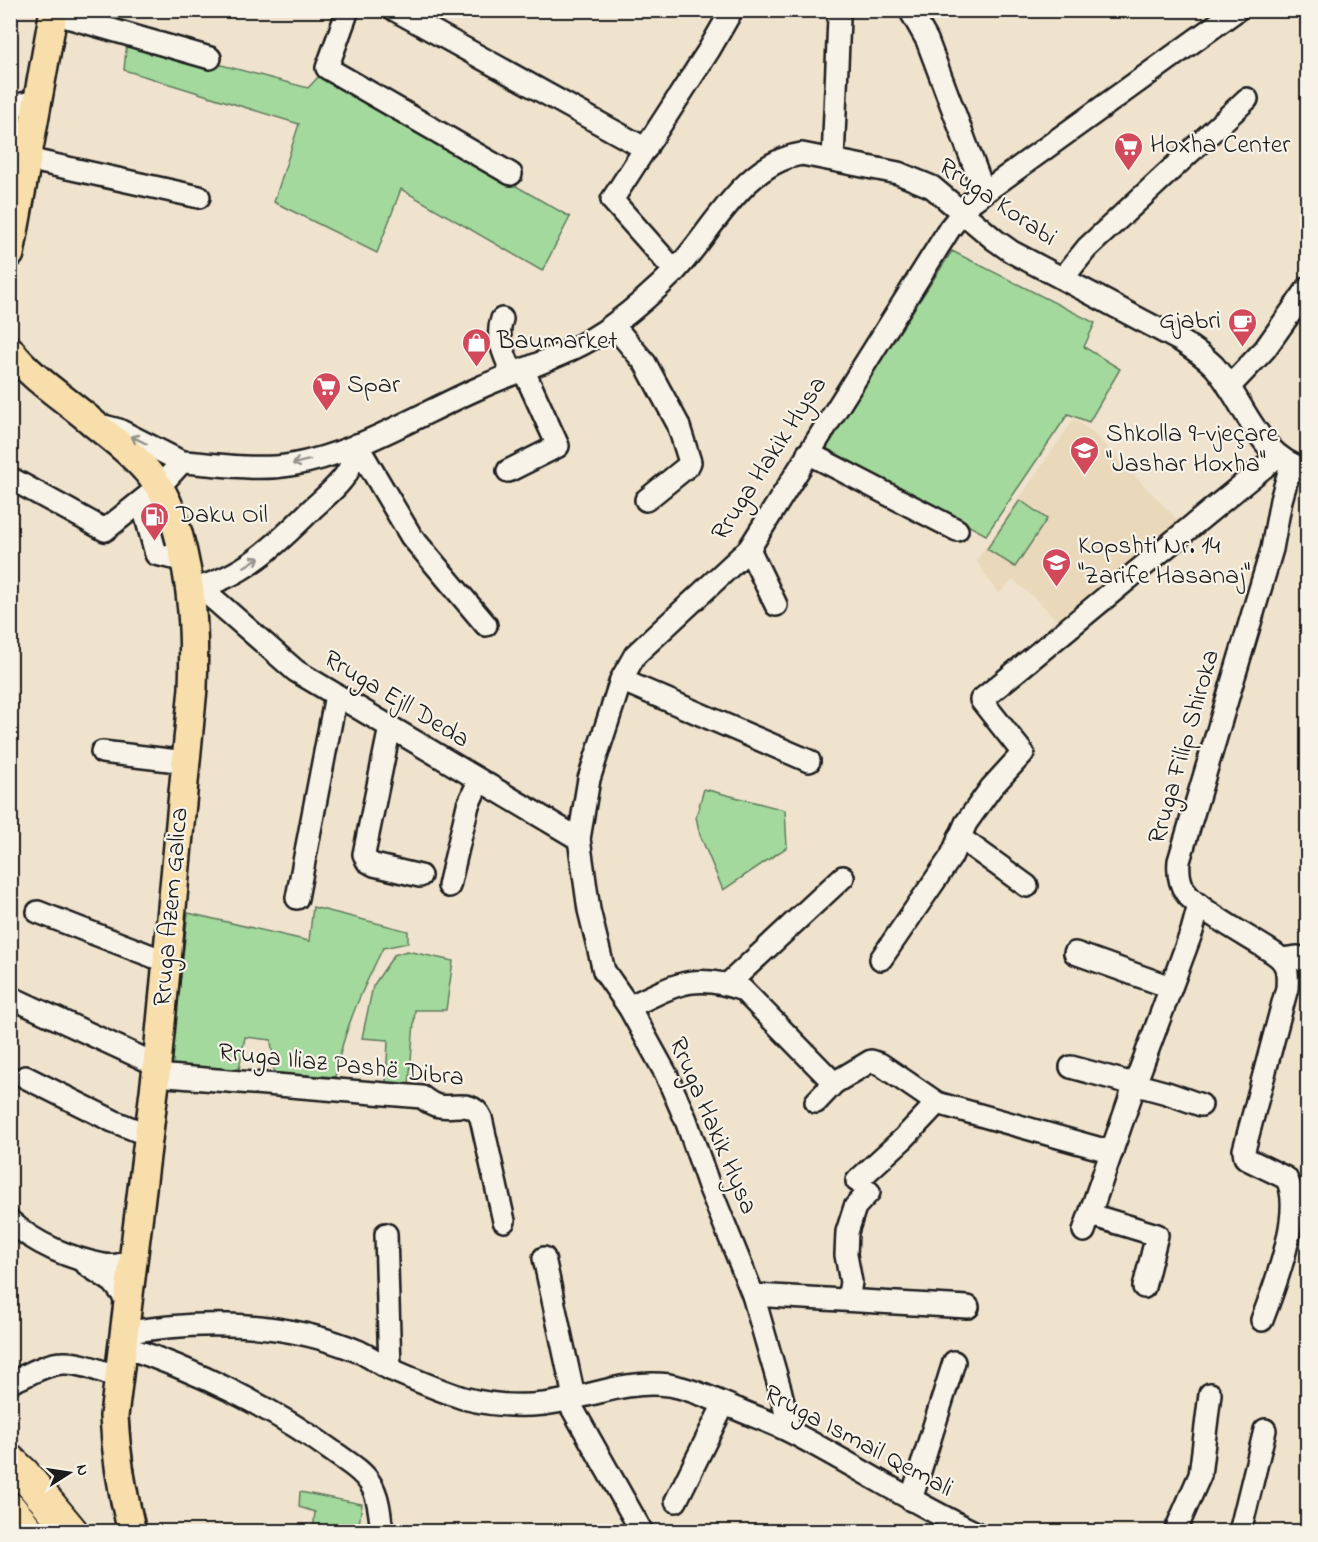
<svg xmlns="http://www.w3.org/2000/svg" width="1318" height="1542" font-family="'Indie Flower',sans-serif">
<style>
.built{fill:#ead8bb}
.green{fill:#a3d99d;stroke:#607a5c;stroke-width:1.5}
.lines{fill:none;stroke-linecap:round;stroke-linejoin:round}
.minor-casing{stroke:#1c1c1c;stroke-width:26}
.major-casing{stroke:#1c1c1c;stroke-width:32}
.highway-casing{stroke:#1c1c1c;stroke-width:36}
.minor{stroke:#f7f3e8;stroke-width:21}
.major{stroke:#f8deab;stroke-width:27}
.highway{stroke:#f8deab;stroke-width:32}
.oneway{stroke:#94928c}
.labels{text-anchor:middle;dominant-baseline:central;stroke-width:4.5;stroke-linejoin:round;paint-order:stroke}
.poi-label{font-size:26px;fill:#1c1c1c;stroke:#f7f3e8;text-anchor:start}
.street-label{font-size:26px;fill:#1c1c1c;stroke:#f7f3e8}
</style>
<rect width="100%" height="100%" fill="#efe3ce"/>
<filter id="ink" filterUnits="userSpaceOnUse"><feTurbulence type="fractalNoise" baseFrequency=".0167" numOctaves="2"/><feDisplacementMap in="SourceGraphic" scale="12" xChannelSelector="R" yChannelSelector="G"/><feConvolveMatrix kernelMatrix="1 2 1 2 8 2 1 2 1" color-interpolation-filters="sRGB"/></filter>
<g filter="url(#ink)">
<polygon class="built" points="1074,419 1091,431 1179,521 1064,628 1038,601 1013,580 998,594 976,561"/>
<g class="green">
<polygon points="127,40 308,88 321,74 570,217 542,271 401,189 377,253 274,202 299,124 124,70"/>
<polygon points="952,251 1095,323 1084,347 1120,369 1089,422 1068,414 986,535 824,447"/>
<polygon points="1020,500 1047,519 1015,567 987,549"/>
<polygon points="704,789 785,810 787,847 723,890 700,835 696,817"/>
<path d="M313 907 408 931V943L383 948C362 990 343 1031 335 1077L274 1073 271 1040 245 1037 239 1070 170 1067 188 913 309 941Z"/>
<polygon points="407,951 453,961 446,1010 415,1010 409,1085 386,1084 388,1040 362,1038 373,986 394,955"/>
<polygon points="300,1492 362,1504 358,1531 313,1531 315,1512 299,1507"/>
</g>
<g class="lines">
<defs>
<g id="minor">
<polyline points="348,10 327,68 511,174"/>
<polyline points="395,10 646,149"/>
<polyline points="910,10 927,40 984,192"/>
<polyline points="53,13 210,58"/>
<polyline points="10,106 39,101"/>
<polyline points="27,159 199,197"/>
<polyline points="833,160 839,18"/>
<polyline points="675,271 612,200 709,50 732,10"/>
<polyline points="1063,278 1087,248 1247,99"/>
<path d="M502 319C495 338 505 355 512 373"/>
<polyline points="613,325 645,363 678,424 690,462 688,466 646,500"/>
<polyline points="1229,387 1265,349 1308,288"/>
<polyline points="104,426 119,430 182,462"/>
<polyline points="357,445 411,536 486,625"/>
<polyline points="808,453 957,530"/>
<polyline points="508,471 558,446 523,369"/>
<path d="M10 478 105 530 159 487 182 462C217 464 256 471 291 465 354 455 420 414 479 388 521 369 577 353 614 324 633 310 658 288 675 271 712 232 744 162 802 154L898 173 932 187 995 240 1012 252 1181 341C1192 348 1204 356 1214 366 1244 400 1258 459 1308 470"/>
<polyline points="157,490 146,517 156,554 186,561"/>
<polyline points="749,549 776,605"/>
<polyline points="200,587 296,671 579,839"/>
<path d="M191 589C242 579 278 543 313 508 325 497 340 485 348 471 352 463 354 453 357 445"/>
<polyline points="621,680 809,761"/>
<polyline points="390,727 364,854 367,861 374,865 420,876"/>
<polyline points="102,752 186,762"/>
<polyline points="959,837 1027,886"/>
<polyline points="449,886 468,805 479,781"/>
<polyline points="297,898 336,695"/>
<polyline points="38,912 167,962"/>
<polyline points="1075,953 1170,987"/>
<path d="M881 959 951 857 966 823 991 788 1023 753 981 700C1081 619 1178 536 1278 456"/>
<polyline points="1283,959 1298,957 1308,963"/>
<polyline points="728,984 843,877"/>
<polyline points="10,997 157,1065"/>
<path d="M629 1007C673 986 694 971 743 990L834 1083"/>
<polyline points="1071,1067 1167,1093 1201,1105"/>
<path d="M156 1075 422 1097C427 1101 433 1105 439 1106 454 1109 473 1099 481 1118L504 1221"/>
<polyline points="25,1077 113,1121 148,1135"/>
<polyline points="816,1102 834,1083 871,1061 880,1064 937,1103 1112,1152"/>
<polyline points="857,1181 904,1138 937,1103"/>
<polyline points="1091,1215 1157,1235 1144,1287"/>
<path d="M10 1221C35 1244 71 1259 104 1265 113 1267 123 1264 132 1262"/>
<polyline points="1084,1231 1135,1084 1192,931 1199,905"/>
<polyline points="386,1234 390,1369"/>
<polyline points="544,1258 574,1397"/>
<polyline points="87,1265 113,1282 128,1301"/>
<polyline points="753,1295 968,1307"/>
<polyline points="848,1300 851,1282 846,1255 847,1232 855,1207 869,1192"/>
<path d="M1262 1320C1274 1289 1305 1209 1286 1178L1249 1160 1245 1157 1244 1150 1287 988C1288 973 1288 963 1275 954 1255 940 1198 910 1186 893 1179 883 1178 872 1179 861L1272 549 1281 500 1291 465"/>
<path d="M124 1333C201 1319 287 1321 360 1352 371 1357 381 1365 392 1370 415 1380 439 1390 463 1398 490 1405 516 1407 544 1404 585 1399 626 1379 669 1385 692 1389 715 1400 737 1409 755 1417 774 1423 791 1432 853 1464 911 1502 974 1532"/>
<path d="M122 1346C194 1369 275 1409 335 1453 347 1462 362 1470 370 1483 379 1496 380 1516 382 1532"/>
<path d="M10 1382C27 1376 46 1363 63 1363 81 1362 102 1372 118 1377"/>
<polyline points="567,1399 642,1532"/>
<polyline points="790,1431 780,1389 753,1295 709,1186 686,1120 666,1074 629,1007 604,971 589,910 579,839 589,779 621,680 635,655 749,549 950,228 971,202 1237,10"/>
<polyline points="911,1500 954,1362"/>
<polyline points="676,1501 724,1404"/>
<polyline points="1175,1532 1200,1475 1210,1394"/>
<polyline points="1240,1532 1265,1430"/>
</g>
<g id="major">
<polyline points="10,254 54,10"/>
<path d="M10 350C31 378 67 400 93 423 116 441 143 462 159 487 168 501 174 518 178 533 193 585 195 635 193 688L156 1075 114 1416C116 1457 122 1492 132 1532"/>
</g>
<g id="highway">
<polyline points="10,1461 23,1473 72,1532"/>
<polyline points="10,1509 29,1532"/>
</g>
</defs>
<use href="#minor" class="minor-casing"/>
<use href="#major" class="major-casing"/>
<use href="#highway" class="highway-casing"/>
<use href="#minor" class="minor"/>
<use href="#major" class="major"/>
<use href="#highway" class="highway"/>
</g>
<defs><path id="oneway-shaft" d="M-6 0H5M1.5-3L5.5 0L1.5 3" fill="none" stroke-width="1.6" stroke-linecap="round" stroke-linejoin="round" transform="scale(1.5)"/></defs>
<g class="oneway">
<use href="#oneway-shaft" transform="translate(139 440) rotate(-153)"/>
<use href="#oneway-shaft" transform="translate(301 462) rotate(166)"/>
<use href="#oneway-shaft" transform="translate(252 562) rotate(-32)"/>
</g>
</g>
<defs>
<symbol id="supermarket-pin" viewBox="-11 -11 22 30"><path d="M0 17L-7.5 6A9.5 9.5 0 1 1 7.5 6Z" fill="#d1495b" stroke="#f7f3e8"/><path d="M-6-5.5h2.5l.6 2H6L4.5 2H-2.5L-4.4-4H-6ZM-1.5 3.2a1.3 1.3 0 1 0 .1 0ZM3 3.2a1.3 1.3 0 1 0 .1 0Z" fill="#fff"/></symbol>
<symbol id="cafe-pin" viewBox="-11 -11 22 30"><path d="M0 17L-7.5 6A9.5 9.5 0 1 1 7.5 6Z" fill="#d1495b" stroke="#f7f3e8"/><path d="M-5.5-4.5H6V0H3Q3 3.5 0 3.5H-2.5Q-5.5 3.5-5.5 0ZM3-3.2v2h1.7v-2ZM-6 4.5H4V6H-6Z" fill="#fff"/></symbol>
<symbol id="shop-pin" viewBox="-11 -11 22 30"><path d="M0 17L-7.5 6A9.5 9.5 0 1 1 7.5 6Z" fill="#d1495b" stroke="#f7f3e8"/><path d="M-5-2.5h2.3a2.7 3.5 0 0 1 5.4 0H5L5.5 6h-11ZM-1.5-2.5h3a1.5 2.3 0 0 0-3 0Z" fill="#fff"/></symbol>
<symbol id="school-pin" viewBox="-11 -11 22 30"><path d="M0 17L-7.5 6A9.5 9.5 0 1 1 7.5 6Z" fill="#d1495b" stroke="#f7f3e8"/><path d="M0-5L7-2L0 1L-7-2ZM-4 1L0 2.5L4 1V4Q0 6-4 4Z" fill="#fff"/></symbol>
<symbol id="fuel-pin" viewBox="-11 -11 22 30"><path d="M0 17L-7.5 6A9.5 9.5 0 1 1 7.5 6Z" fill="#d1495b" stroke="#f7f3e8"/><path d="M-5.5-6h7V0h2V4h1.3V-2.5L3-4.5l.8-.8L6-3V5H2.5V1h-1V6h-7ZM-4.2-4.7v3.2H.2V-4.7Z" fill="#fff"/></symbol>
</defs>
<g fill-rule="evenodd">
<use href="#supermarket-pin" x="1112" y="130" width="33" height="45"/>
<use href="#cafe-pin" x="1226" y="306" width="33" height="45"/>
<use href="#shop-pin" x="460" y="326" width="33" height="45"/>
<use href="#supermarket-pin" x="310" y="370" width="33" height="45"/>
<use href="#school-pin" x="1068" y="434" width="33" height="45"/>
<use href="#fuel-pin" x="138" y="500" width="33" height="45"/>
<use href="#school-pin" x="1040" y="546" width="33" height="45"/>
</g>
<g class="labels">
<g class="poi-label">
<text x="1150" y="146">Hoxha Center</text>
<text x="1221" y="322" text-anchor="end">Gjabri</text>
<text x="497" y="342">Baumarket</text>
<text x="347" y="386">Spar</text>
<text x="1106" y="435">Shkolla 9-vjeçare<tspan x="1106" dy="30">"Jashar Hoxha"</tspan></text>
<text x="176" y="516">Daku Oil</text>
<text x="1078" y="547">Kopshti Nr. 14<tspan x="1078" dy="30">"Zarife Hasanaj"</tspan></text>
</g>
<g class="street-label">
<text transform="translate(997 203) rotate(34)">Rruga Korabi</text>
<text transform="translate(770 459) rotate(-57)">Rruga Hakik Hysa</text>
<text transform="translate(396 700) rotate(31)">Rruga Ejll Deda</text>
<text transform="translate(1185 747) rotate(-74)">Rruga Filip Shiroka</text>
<text transform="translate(172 907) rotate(-85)">Rruga Azem Galica</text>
<text transform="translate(341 1066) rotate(6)">Rruga Iliaz Pashë Dibra</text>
<text transform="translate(712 1126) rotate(67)">Rruga Hakik Hysa</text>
<text transform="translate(858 1442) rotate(28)">Rruga Ismail Qemali</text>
</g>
</g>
<rect width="1318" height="1542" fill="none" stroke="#f7f3e8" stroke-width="36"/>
<rect x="18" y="18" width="1282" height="1506" fill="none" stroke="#1c1c1c" stroke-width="2" filter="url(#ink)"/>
<g transform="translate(69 1473) rotate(78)" stroke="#f7f3e8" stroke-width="4.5" paint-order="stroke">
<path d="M0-4.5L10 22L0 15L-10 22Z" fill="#1c1c1c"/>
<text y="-9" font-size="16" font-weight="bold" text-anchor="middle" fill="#1c1c1c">N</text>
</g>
</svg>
